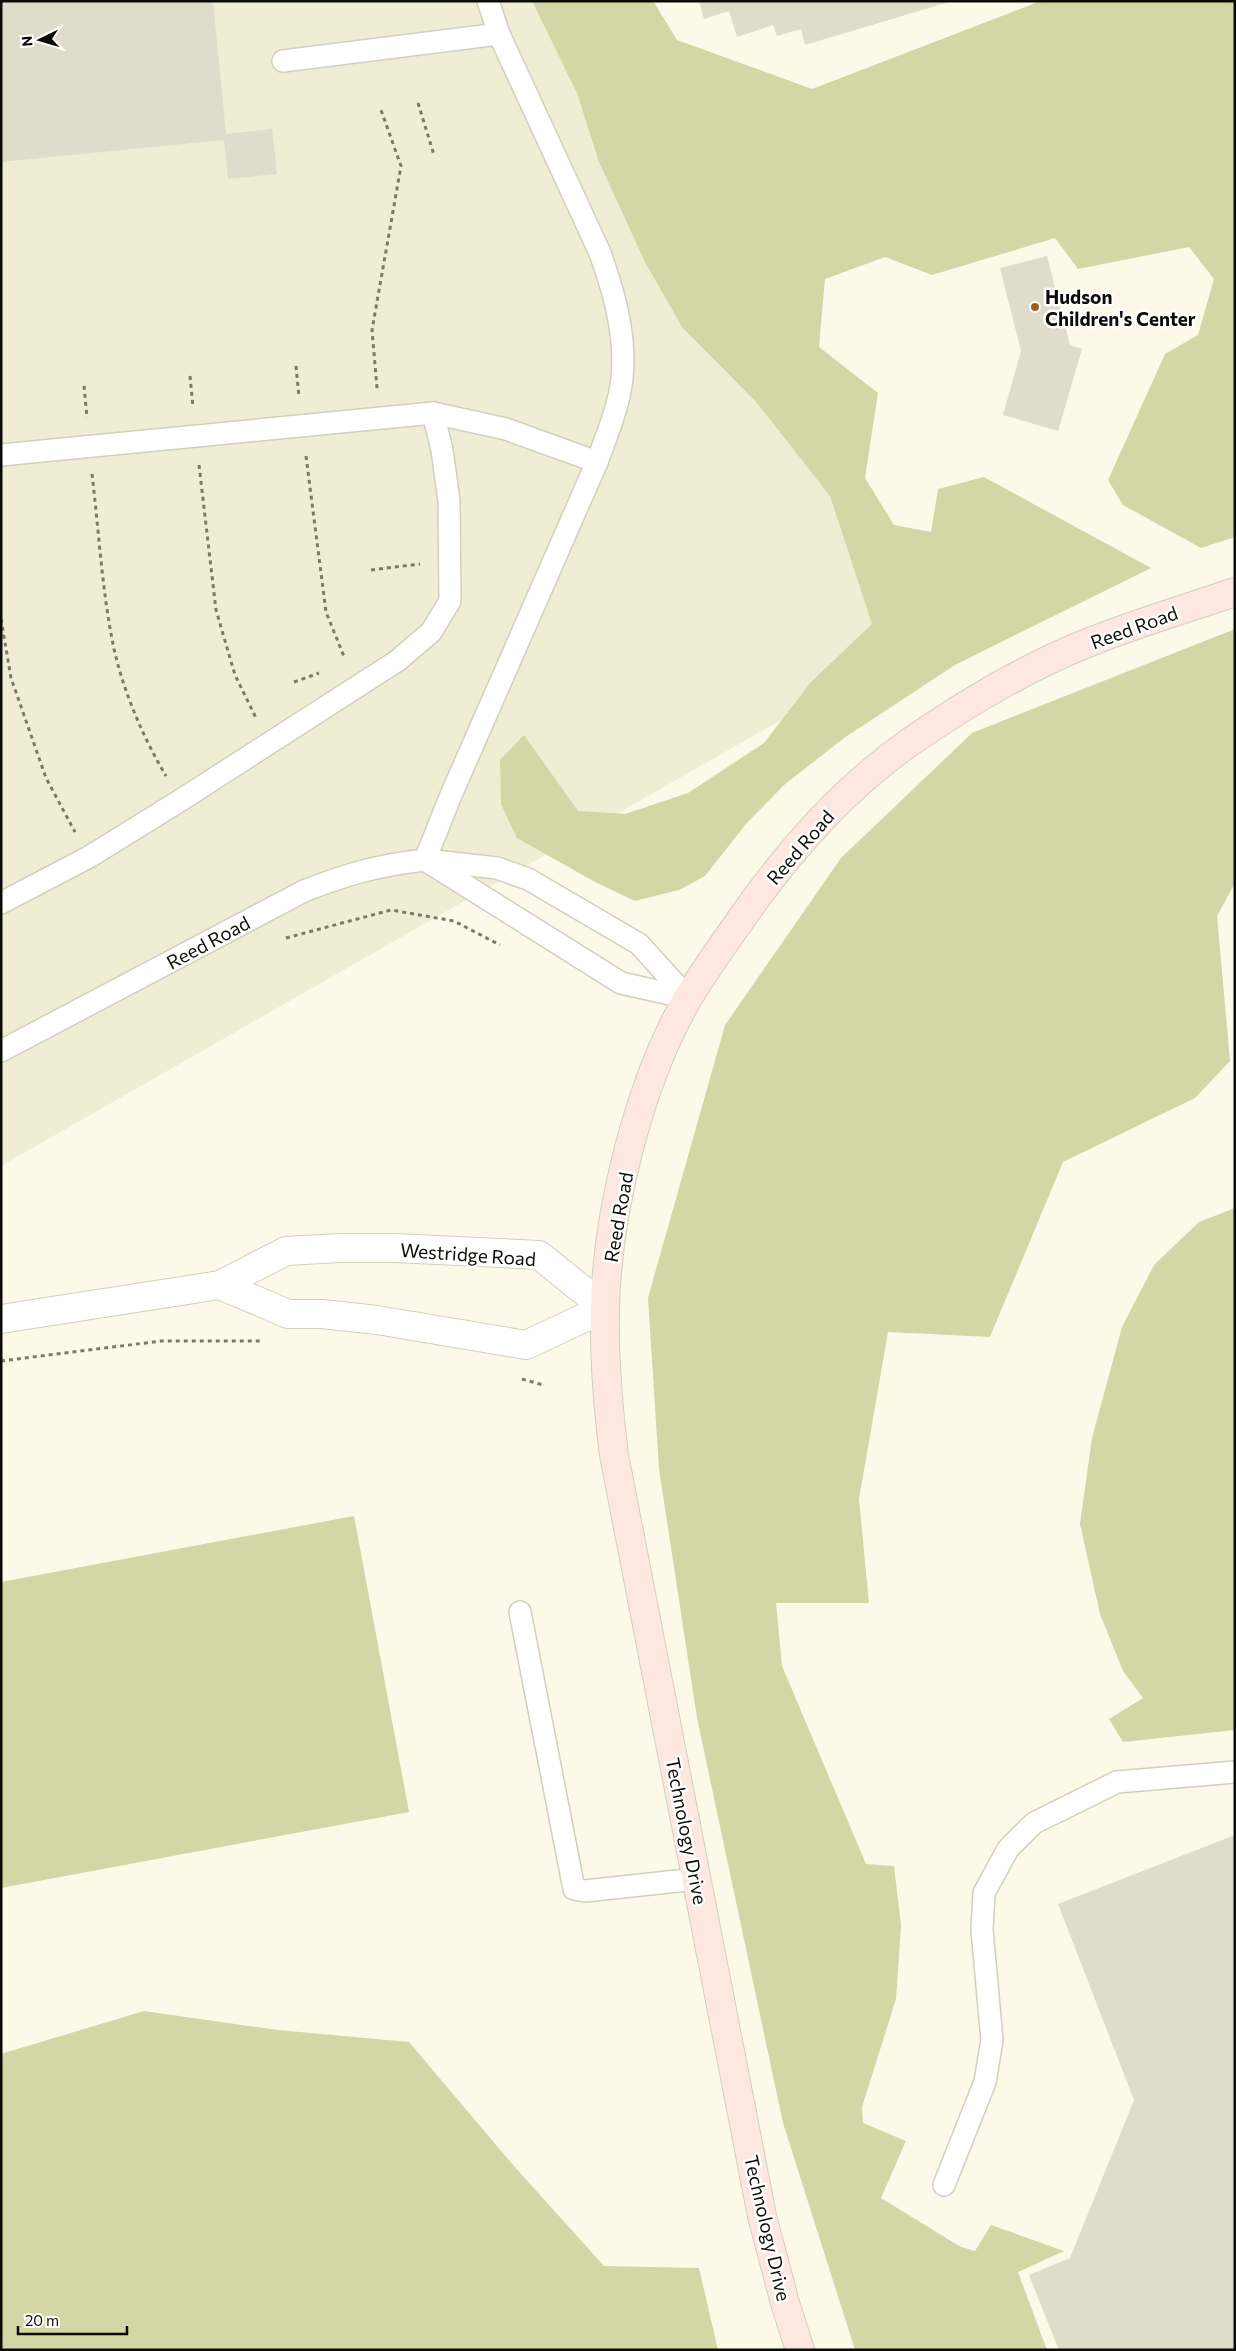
<svg xmlns="http://www.w3.org/2000/svg" width="1236" height="2351" font-family="Commissioner,sans-serif">
<style>
.built{fill:#f1edd4}
.green{fill:#d4d6a6}
.building{fill:#dfdccb}
.lines{fill:none;stroke-linecap:round;stroke-linejoin:round}
.lane-casing{stroke:#d1cfbe;stroke-width:24}
.street-casing{stroke:#d1cfbe;stroke-width:30}
.secondary-casing{stroke:#d1cfbe;stroke-width:30}
.path{stroke:#7b796e;stroke-width:3;stroke-dasharray:4 4;stroke-linecap:butt}
.lane{stroke:#fff;stroke-width:21}
.street{stroke:#fff;stroke-width:28}
.secondary{stroke:#fee7e0;stroke-width:28}
.poi-dot{fill:#9e5f26;stroke:#fff;stroke-width:2}
.labels{text-anchor:middle;dominant-baseline:central;stroke-width:5;stroke-linejoin:round;paint-order:stroke}
.poi-label{font-size:19px;font-weight:bold;fill:#0c0c06;stroke:#fff;text-anchor:start}
.street-label{font-size:19px;fill:#0c0c06;stroke:#fff}
</style>
<rect width="100%" height="100%" fill="#fcf9e8"/>
<polygon class="built" points="1,1 592,1 621,162 949,624 1,1166"/>
<g class="green">
<polygon points="532,1 653,1 677,40 812,89 1041,1 1235,1 1235,537 1201,548 1123,505 1108,480 1165,354 1198,335 1214,279 1189,247 1078,269 1055,238 932,275 885,257 825,279 819,347 878,393 865,478 894,525 931,532 938,489 984,477 1151,568 955,665 844,738 784,785 746,824 705,876 679,890 635,901 595,882 517,838 501,804 500,760 524,735 578,811 625,814 688,793 764,743 811,682 872,624 830,496 757,403 682,327 645,262 599,162 577,93"/>
<polygon points="1235,629 1235,883 1217,916 1230,1061 1195,1098 1063,1162 990,1337 888,1332 859,1499 869,1603 776,1603 782,1666 866,1864 894,1866 901,1926 896,1999 862,2107 863,2123 906,2141 881,2198 959,2246 975,2251 991,2225 1064,2251 1018,2272 1047,2350 855,2350 783,2123 697,1718 659,1469 648,1298 725,1025 841,858 972,733"/>
<polygon points="1235,1208 1235,1730 1123,1742 1109,1719 1143,1698 1123,1671 1100,1614 1080,1524 1092,1438 1122,1327 1154,1265 1199,1222"/>
<polygon points="354,1516 409,1812 1,1888 1,1582"/>
<polygon points="144,2011 278,2030 409,2042 513,2165 604,2266 699,2268 718,2350 1,2350 1,2054"/>
</g>
<g class="building">
<polygon points="1,1 213,1 226,134 272,129 277,174 228,179 224,140 1,162"/>
<polygon points="699,1 949,1 949,2 805,45 801,29 777,36 773,25 737,37 729,11 704,19"/>
<polygon points="1047,256 1070,345 1082,349 1058,431 1003,415 1021,351 1000,268"/>
<polygon points="1235,1835 1235,2350 1059,2350 1029,2275 1070,2258 1134,2100 1058,1904"/>
</g>
<g class="lines">
<defs>
<g id="lane">
<polyline points="283,61 499,34"/>
<polyline points="1,455 433,413 506,429 597,462"/>
<polygon points="425,860 497,868 528,879 639,944 688,998 621,983"/>
<polyline points="1,903 89,857 181,800 397,661 431,632 450,601 449,501 442,450 433,413"/>
<path d="M1 1051 304 891C347 874 379 865 425 860L451 795 597 462C605 440 614 419 619 396 630 349 616 297 600 253L499 34 488 1"/>
<polyline points="520,1612 574,1889 585,1891 696,1879"/>
<polyline points="944,2185 985,2082 992,2040 982,1930 984,1893 1008,1849 1034,1823 1117,1782 1235,1772"/>
</g>
<polyline id="street" points="1,1319 220,1285 286,1251 340,1248 395,1248 539,1255 605,1308 526,1345 377,1320 322,1314 288,1314 220,1285"/>
<path id="secondary" d="M800 2350 785 2303 762 2216 614 1455C608 1407 604 1358 605 1309 607 1211 639 1083 688 998 708 965 732 932 754 901 797 842 850 784 910 742 965 704 1023 669 1085 644 1134 624 1185 609 1235 592"/>
</defs>
<use href="#lane" class="lane-casing"/>
<use href="#street" class="street-casing"/>
<use href="#secondary" class="secondary-casing"/>
<g class="path">
<polyline points="418,103 434,155"/>
<polyline points="296,366 299,397"/>
<polyline points="190,376 193,407"/>
<polyline points="84,386 87,418"/>
<polyline points="377,388 372,330 401,166 381,110"/>
<polyline points="306,456 326,612 345,659"/>
<polyline points="199,465 216,610 235,675 256,718"/>
<path d="M92 474C99 532 102 592 114 649 124 693 143 737 166 776"/>
<polyline points="371,570 420,564"/>
<polyline points="1,619 11,678 46,778 75,832"/>
<polyline points="294,682 319,673"/>
<polyline points="286,938 391,910 454,921 500,945"/>
<polyline points="1,1361 161,1341 262,1341"/>
<polyline points="522,1379 543,1385"/>
</g>
<use href="#lane" class="lane"/>
<use href="#street" class="street"/>
<use href="#secondary" class="secondary"/>
</g>
<circle class="poi-dot" cx="1035" cy="307" r="5"/>
<g class="labels">
<g class="poi-label">
<text x="1045" y="296">Hudson<tspan x="1045" dy="22">Children's Center</tspan></text>
</g>
<g class="street-label">
<text transform="translate(1134 627) rotate(-20)">Reed Road</text>
<text transform="translate(800 847) rotate(-49)">Reed Road</text>
<text transform="translate(208 942) rotate(-28)">Reed Road</text>
<text transform="translate(618 1217) rotate(-80)">Reed Road</text>
<text transform="translate(468 1254) rotate(4)">Westridge Road</text>
<text transform="translate(687 1831) rotate(79)">Technology Drive</text>
<text transform="translate(768 2228) rotate(77)">Technology Drive</text>
</g>
</g>
<rect width="1236" height="2351" fill="none" stroke="#0c0c06" stroke-width="5"/>
<g transform="translate(40 40) rotate(265)" stroke="#ffffff" stroke-width="4" paint-order="stroke">
<path d="M0-4L9 19L0 12L-9 19Z" fill="#0c0c06"/>
<text y="-8" font-size="14" font-weight="bold" text-anchor="middle" fill="#0c0c06">N</text>
</g>
<path d="M18 2326v8h109v-8" fill="none" stroke="#0c0c06" stroke-width="2.5"/>
<text x="25" y="2326" font-size="15" fill="#0c0c06" stroke="#ffffff" stroke-width="4" paint-order="stroke">20 m</text>
</svg>
